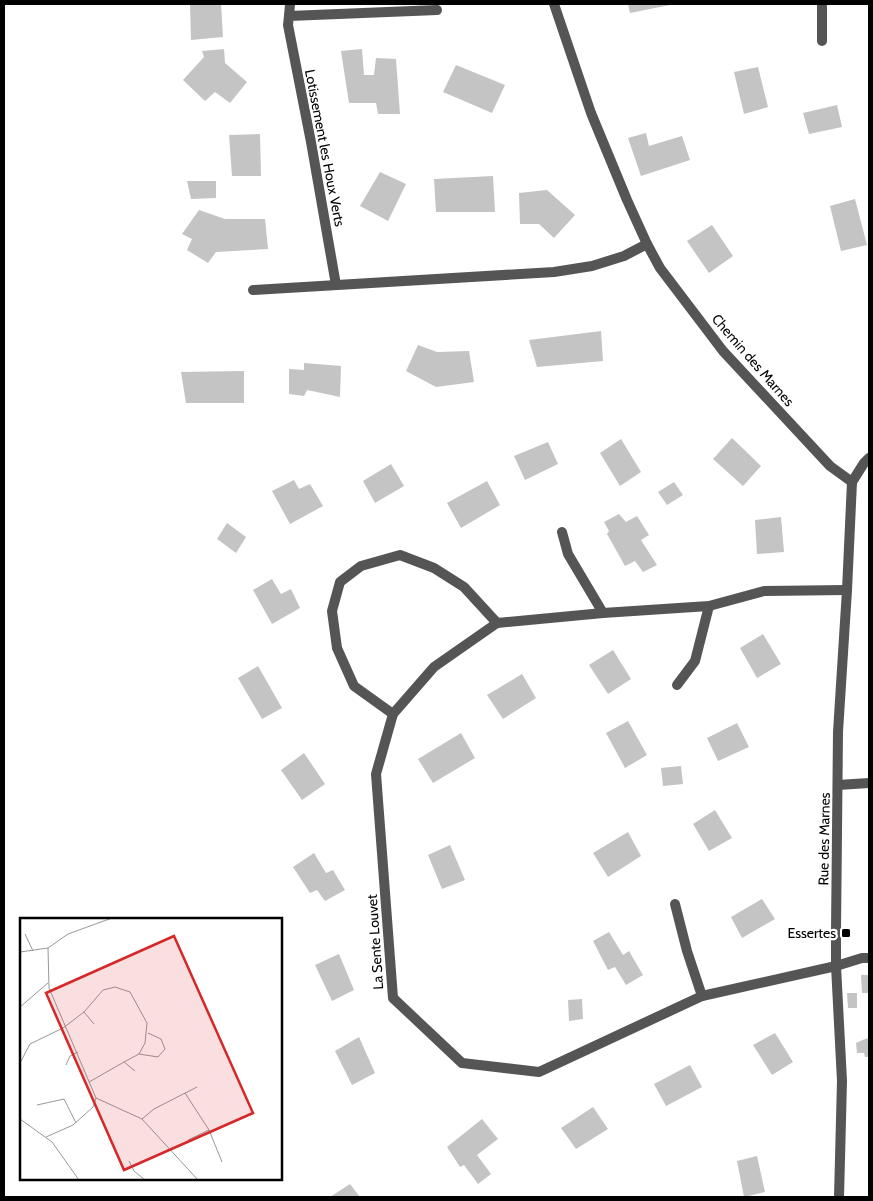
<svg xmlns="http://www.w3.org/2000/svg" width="873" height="1201" font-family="Cabin,sans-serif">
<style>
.building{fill:#c4c4c4}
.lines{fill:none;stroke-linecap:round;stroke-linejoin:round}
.street{stroke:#555;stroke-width:10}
.poi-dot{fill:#000;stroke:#fff;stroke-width:2}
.labels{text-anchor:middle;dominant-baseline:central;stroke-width:4.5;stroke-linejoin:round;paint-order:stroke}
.street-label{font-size:14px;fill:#000;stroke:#fff}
.poi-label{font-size:14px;fill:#000;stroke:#fff;text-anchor:end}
.inset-road{fill:none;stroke:#999;stroke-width:1}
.view{fill:#d62828;fill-opacity:0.15;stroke:#d62828;stroke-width:2.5}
.inset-edge{fill:none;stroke:#000;stroke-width:2.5}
</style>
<rect width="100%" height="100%" fill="#fff"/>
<g class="building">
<polygon points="190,4 221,4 223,37 191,40"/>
<polygon points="628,4 670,4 670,5 630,13"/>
<polygon points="224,49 225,63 247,82 230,103 215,92 205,101 183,80 204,57 202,51"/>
<polygon points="362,49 364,75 374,75 376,58 396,59 400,114 378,114 376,103 349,103 341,51"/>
<polygon points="456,65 505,85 492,113 443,92"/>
<polygon points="758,67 768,107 744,114 734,72"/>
<polygon points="837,105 842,127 809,134 803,113"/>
<polygon points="646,133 649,146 682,136 690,160 641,176 628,138"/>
<polygon points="260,134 261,176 232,176 229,135"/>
<polygon points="380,172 406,184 388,221 360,206"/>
<polygon points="493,176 495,212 436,212 434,179"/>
<polygon points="187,181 216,181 216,198 191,199"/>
<polygon points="547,190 575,215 554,238 539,224 520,224 519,193"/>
<polygon points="855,199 867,245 841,251 830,206"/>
<polygon points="199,210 225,219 265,219 268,249 216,252 208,263 187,250 192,239 182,234"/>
<polygon points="712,225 733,256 709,273 687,241"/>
<polygon points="601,331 603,361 537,367 529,340"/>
<polygon points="418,345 437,352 469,351 474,382 436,387 406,371"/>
<polygon points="304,363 341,366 340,397 307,390 304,396 289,394 289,369 304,370"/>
<polygon points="244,371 244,403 186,403 181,372"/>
<polygon points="732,438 761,466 743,486 713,459"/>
<polygon points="621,439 641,472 620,486 600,453"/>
<polygon points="548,442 558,464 525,480 514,456"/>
<polygon points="391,464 404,486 375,503 363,481"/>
<polygon points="294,480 299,489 310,484 323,506 290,524 272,491"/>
<polygon points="487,481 500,505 461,528 447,503"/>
<polygon points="674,482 683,495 667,505 658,492"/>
<polygon points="619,514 626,522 637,516 649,535 641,540 657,565 643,572 635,561 625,566 607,534 609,531 604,522"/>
<polygon points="781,517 784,552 757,554 755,520"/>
<polygon points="227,523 246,537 236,553 217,539"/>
<polygon points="272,579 281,594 291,589 300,608 272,624 253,590"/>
<polygon points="763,634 781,664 757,678 740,648"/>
<polygon points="613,650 631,679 608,694 589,665"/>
<polygon points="258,666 282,708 262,719 238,678"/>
<polygon points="522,674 536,698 503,719 487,695"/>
<polygon points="628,721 647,755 625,768 606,733"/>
<polygon points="737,723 749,747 718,761 707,738"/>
<polygon points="461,733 475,758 433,783 418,759"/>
<polygon points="304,753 325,784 302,800 281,770"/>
<polygon points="681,766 683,784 663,786 661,768"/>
<polygon points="715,810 732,838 709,851 693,824"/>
<polygon points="628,832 641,856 608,877 593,853"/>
<polygon points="450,845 465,880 442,889 428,855"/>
<polygon points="314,853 326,873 333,870 345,890 325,901 317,890 310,893 293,867"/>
<polygon points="762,899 775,919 742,938 731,917"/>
<polygon points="609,932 623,955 629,951 643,975 626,985 615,967 608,970 593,941"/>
<polygon points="339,954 354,990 332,1001 315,965"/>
<polygon points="861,975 869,975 869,993 862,993"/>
<polygon points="847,993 857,993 857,1008 848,1008"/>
<polygon points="582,999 583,1019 569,1021 568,1000"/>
<polygon points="775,1033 793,1062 772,1075 753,1045"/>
<polygon points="359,1037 375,1073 352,1085 335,1051"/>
<polygon points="869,1038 869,1057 865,1057 864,1053 857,1053 856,1043 865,1039"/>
<polygon points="690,1065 702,1087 666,1106 654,1084"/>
<polygon points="593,1107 608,1129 576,1149 561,1128"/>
<polygon points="482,1119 498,1139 477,1155 491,1174 478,1184 464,1165 460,1167 447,1147"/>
<polygon points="757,1156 765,1192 744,1197 737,1161"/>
<polygon points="350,1184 360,1197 330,1197"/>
</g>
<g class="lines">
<g class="street">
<polyline points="554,4 591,113 627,200 647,244 660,268 723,351 830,466 852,482"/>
<polyline points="289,16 290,4"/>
<polyline points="822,41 822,4"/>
<polyline points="336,285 311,142 288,25 289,16 437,10"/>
<polyline points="253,290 554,272 592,266 624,256 647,244"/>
<polyline points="852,482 864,463 869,458"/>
<polyline points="562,532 568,554 603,613 497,623 434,667 393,714 376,774 393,998 462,1063 539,1072 702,996 836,966 862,958 869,958"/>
<polyline points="603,613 709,606 764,591 847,590"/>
<polyline points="677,685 695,661 709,606"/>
<polyline points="393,714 354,686 337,648 332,611 340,582 361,566 400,555 434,568 464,587 497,623"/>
<polyline points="838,785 869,783"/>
<polyline points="675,904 687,951 702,996"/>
<polyline points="839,1197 842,1081 836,966 836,931 838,732 847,590 852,482"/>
</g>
</g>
<rect class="poi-dot" x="841" y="928" width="10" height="10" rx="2.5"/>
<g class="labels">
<g class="street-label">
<text transform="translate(325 148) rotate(79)">Lotissement les Houx Verts</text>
<text transform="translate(753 360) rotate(49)">Chemin des Marnes</text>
<text transform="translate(824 839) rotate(-89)">Rue des Marnes</text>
<text transform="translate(375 942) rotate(-94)">La Sente Louvet</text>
</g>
<g class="poi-label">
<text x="836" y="933">Essertes</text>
</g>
</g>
<g transform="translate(20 918)">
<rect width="262" height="262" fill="#fff"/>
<path class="inset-road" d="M5 16 13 33M28 30 29 70 76 180M0 34 28 30 48 16 92 0M0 89 28 65M64 94 74 106M119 136 138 139 145 131 141 121 128 115M0 145 10 126 43 110 64 94 83 72 95 69 110 74 127 105 125 125 119 136 104 144 115 153M46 147 50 138 58 134M69 164 104 144M165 175 189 212 168 222M76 180 122 201 178 262M17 187 44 181 56 205M0 201 32 224 59 262M122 201 134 191 177 169M189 212 202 244M26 219 53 207 73 189 76 180M109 243 114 253 125 262"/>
<path class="view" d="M154 18 233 195 104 252 26 75Z"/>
<rect width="262" height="262" class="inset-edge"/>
</g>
<rect width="873" height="1201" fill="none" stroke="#000000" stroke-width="10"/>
</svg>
